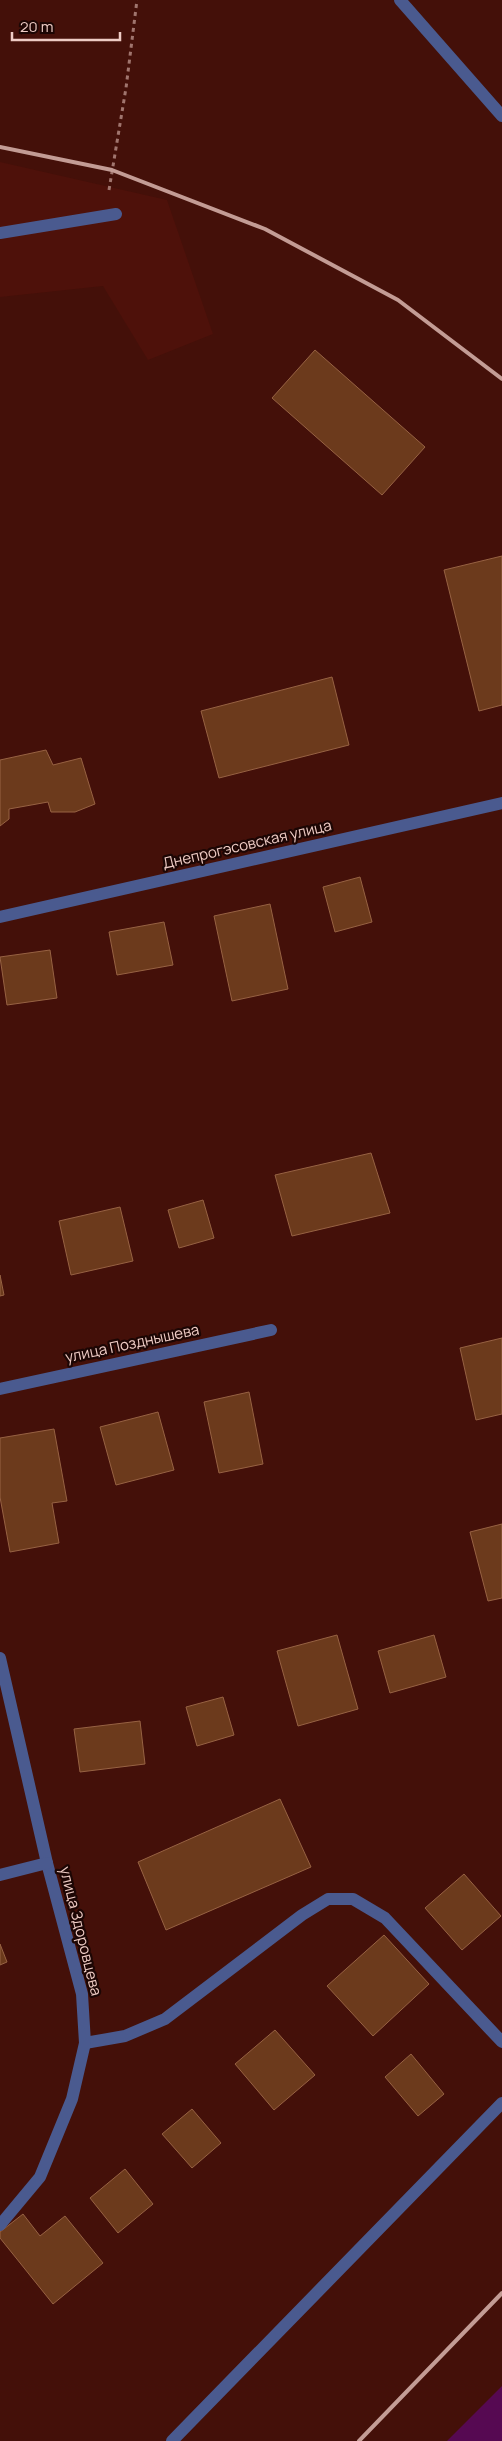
<svg xmlns="http://www.w3.org/2000/svg" width="502" height="2441" font-family="Manrope,sans-serif">
<style>
.built{fill:#4e110a}
.green{fill:#560952}
.building{fill:#6c3a1c;stroke:#976243}
.lines{fill:none;stroke-linecap:round;stroke-linejoin:round}
.path{stroke:#a0756e;stroke-width:3;stroke-dasharray:4 4;stroke-linecap:butt}
.lane{stroke:#4a5a8f;stroke-width:12}
.street{stroke:#4a5a8f;stroke-width:12}
.rail{stroke:#c39c95;stroke-width:4}
.labels{text-anchor:middle;dominant-baseline:central;stroke-width:4.5;stroke-linejoin:round;paint-order:stroke}
.street-label{font-size:15px;fill:#efccc5;stroke:#1c0604}
</style>
<rect width="100%" height="100%" fill="#441009"/>
<polygon class="built" points="0,162 167,200 213,334 148,360 103,286 0,297"/>
<polygon class="green" points="502,2386 502,2441 447,2441"/>
<g class="building">
<polygon points="315,350 425,447 382,495 272,398"/>
<polygon points="502,556 502,705 479,711 444,570"/>
<polygon points="332,677 349,745 219,778 201,711"/>
<polygon points="46,750 53,765 81,758 95,804 75,812 51,812 48,802 9,809 9,819 0,826 0,760"/>
<polygon points="360,877 372,922 335,932 323,887"/>
<polygon points="270,904 288,989 232,1001 214,916"/>
<polygon points="164,922 173,965 117,975 109,932"/>
<polygon points="50,950 57,998 7,1005 0,957"/>
<polygon points="371,1153 390,1213 292,1236 275,1175"/>
<polygon points="203,1200 214,1238 179,1248 168,1210"/>
<polygon points="120,1207 133,1261 71,1275 59,1221"/>
<polygon points="0,1275 4,1295 0,1296"/>
<polygon points="502,1338 502,1414 476,1420 460,1348"/>
<polygon points="249,1392 263,1464 219,1473 204,1402"/>
<polygon points="158,1412 174,1470 116,1485 100,1427"/>
<polygon points="54,1429 67,1501 52,1503 59,1543 10,1552 0,1497 0,1438"/>
<polygon points="502,1524 502,1598 488,1601 470,1532"/>
<polygon points="337,1635 358,1709 298,1726 277,1651"/>
<polygon points="434,1635 446,1677 390,1693 378,1651"/>
<polygon points="223,1697 234,1735 197,1746 186,1707"/>
<polygon points="140,1721 145,1764 80,1772 74,1729"/>
<polygon points="280,1799 311,1867 166,1930 138,1862"/>
<polygon points="464,1874 501,1916 462,1950 425,1908"/>
<polygon points="384,1935 429,1984 373,2036 327,1986"/>
<polygon points="0,1944 7,1962 0,1965"/>
<polygon points="275,2030 315,2075 274,2110 235,2064"/>
<polygon points="411,2054 444,2094 418,2116 385,2077"/>
<polygon points="192,2109 221,2143 192,2168 162,2134"/>
<polygon points="125,2169 153,2204 118,2233 90,2198"/>
<polygon points="23,2214 40,2236 65,2216 103,2263 53,2304 0,2238 0,2232"/>
</g>
<g class="lines">
<polyline class="path" points="109,190 126,88 137,0"/>
<g class="lane">
<polyline points="0,233 116,214"/>
<polyline points="85,2043 125,2036 165,2019 302,1915 328,1899 353,1899 385,1918 502,2042"/>
</g>
<g class="street">
<polyline points="400,0 502,116"/>
<polyline points="0,917 502,803"/>
<polyline points="0,1389 271,1330"/>
<polyline points="0,1658 47,1863 82,1994 85,2043 72,2099 40,2177 0,2225"/>
<polyline points="0,1875 47,1863"/>
<polyline points="172,2441 502,2103"/>
</g>
<g class="rail">
<polyline points="0,147 112,170 265,229 398,300 502,379"/>
<polyline points="359,2441 502,2293"/>
</g>
</g>
<g class="labels">
<g class="street-label">
<text transform="translate(247 844) rotate(-13)">Днепрогэсовская улица</text>
<text transform="translate(132 1343) rotate(-12)">улица Позднышева</text>
<text transform="translate(81 1931) rotate(76)">улица Здоровцева</text>
</g>
</g>
<path d="M12 32v8h108v-8" fill="none" stroke="#efccc5" stroke-width="2.5"/>
<text x="20" y="32" font-size="15" fill="#efccc5" stroke="#1c0604" stroke-width="4" paint-order="stroke">20 m</text>
</svg>
